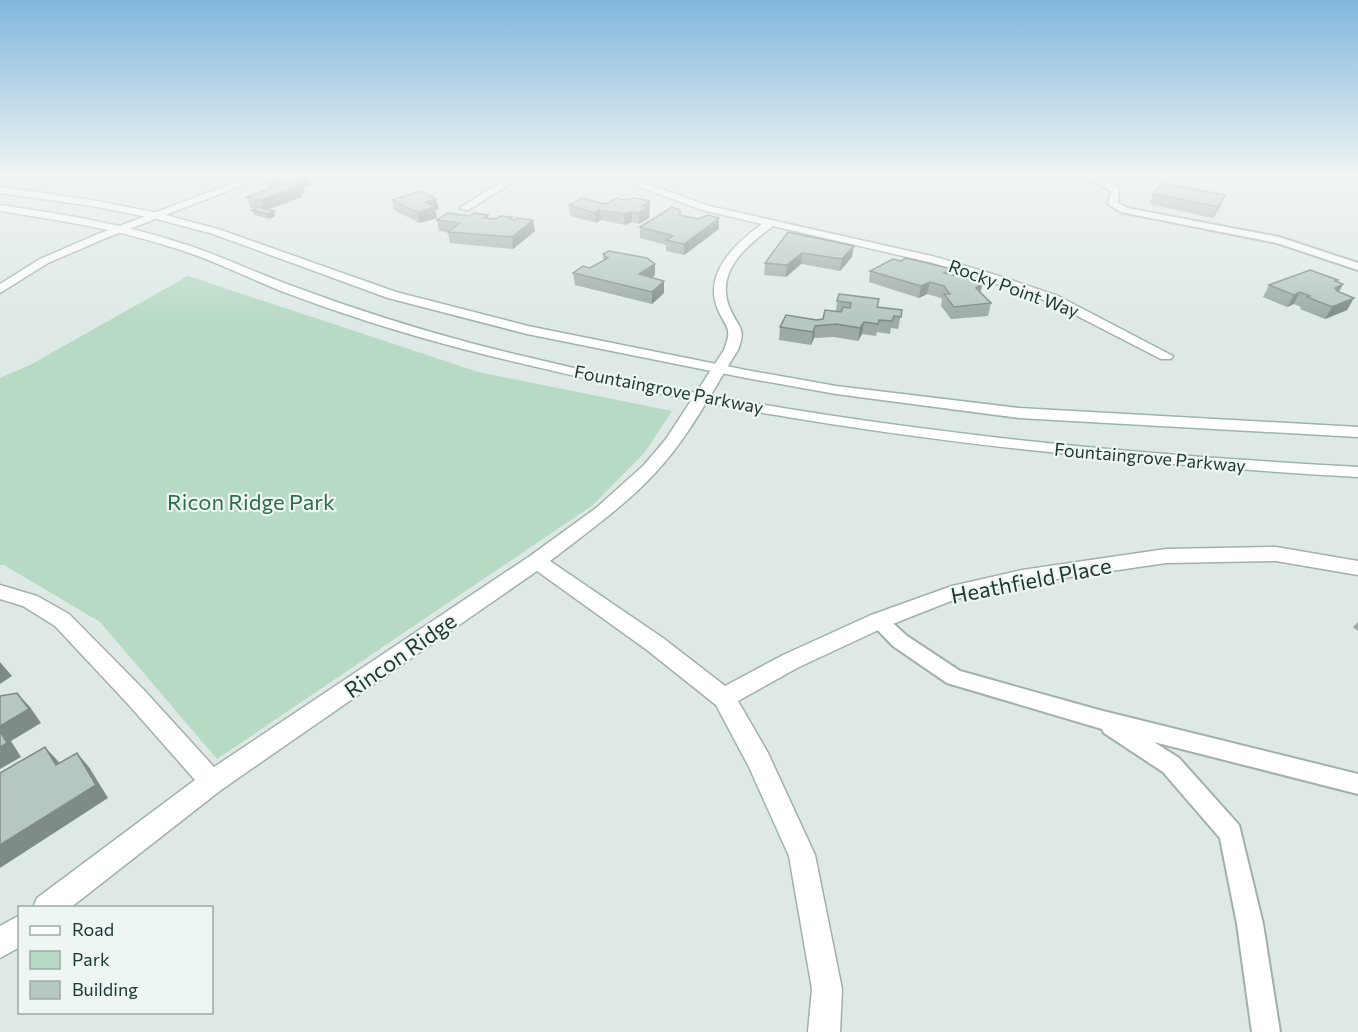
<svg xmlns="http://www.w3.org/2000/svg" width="1358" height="1032" font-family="Commissioner,sans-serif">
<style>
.green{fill:#b7dac4}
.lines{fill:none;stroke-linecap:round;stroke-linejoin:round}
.lane-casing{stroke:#a1b0ac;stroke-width:4}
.street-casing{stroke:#a1b0ac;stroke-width:3}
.secondary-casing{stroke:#9db4ae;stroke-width:3}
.lane{fill:#fff;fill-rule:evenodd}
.street{fill:#fff;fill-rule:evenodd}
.secondary{fill:#fff;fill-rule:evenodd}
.wall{fill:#9daaa6}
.shaded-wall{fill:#7f8b87}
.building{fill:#b6c6c1;stroke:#7f8b87;stroke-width:1.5}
.labels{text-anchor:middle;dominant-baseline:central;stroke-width:4.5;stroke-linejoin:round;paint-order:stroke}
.far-street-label{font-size:18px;fill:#203834;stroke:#eef6f3}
.park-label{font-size:22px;fill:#2c6d4b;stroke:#eef6f3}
.street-label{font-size:22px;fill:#203834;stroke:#eef6f3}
</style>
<rect width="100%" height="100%" fill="#dee9e5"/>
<polygon class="green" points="188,276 478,372 672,411 645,452 593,505 217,759 100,622 4,565 0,565 0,378 30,365"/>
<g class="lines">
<defs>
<g id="lane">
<polygon points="513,175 524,175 468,210 460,208"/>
<polygon points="1081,175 1093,175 1119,188 1118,203 1127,208 1279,237 1358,263 1358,270 1277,243 1121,212 1108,204 1111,191"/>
<polygon points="878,614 885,616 907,636 960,671 1099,710 1358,774 1358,794 1154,742 1179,758 1239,825 1263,924 1280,1032 1252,1032 1237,924 1220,838 1163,772 1104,733 1102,729 947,683 893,646 869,621 871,616"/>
</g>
<g id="street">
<polygon points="255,175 269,175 106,238 48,263 0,293 0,284 40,259 98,234"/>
<path d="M608 175H622L709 206 936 257 999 276 1058 296 1173 356 1171 359H1161L1050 302 991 282 933 263 773 226C745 247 713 273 731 311 740 330 746 328 738 350 712 391 689 437 656 472 625 506 586 533 550 561L663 638 725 686 783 655 871 615 952 586 1022 570 1166 549 1276 547 1358 561V575L1276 561 1166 563 1022 584 956 599 885 627 799 667 738 701 768 753 815 855 842 989 840 1032H808L812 989 789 856 749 767 716 705 647 650 537 571 221 790 70 908H33L37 898 195 780 128 704 55 626 23 606 0 599V585L37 596 69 614 144 690 214 767 530 556 596 508 644 465 666 439 724 350C732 329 728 330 719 312 701 274 735 244 762 224L702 210Z"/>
<polygon points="20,915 20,947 0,958 0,926"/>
</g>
<g id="secondary">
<polygon points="0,187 92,200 158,213 221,230 396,292 528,326 746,370 836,386 1019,408 1358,427 1358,437 1019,418 836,394 746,378 527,334 388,298 213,234 157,219 92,206 0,193"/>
<path d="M0 205C62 214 124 224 184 244 222 256 258 274 295 287 354 309 414 328 474 344 763 418 1061 451 1358 467V477C1058 460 759 425 467 350 404 334 342 314 281 291 244 276 209 258 171 247 115 229 58 220 0 211Z"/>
</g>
</defs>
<use href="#lane" class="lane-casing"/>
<use href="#street" class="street-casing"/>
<use href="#secondary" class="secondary-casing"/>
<use href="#lane" class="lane"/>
<use href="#street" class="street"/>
<use href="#secondary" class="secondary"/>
</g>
<g class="wall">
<polygon points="267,182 311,185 303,188 305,193 301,194 302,197 268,209 274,211 275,216 269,219 254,215 252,210 255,209 250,207 247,197 269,189"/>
<polygon points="1153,194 1221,205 1213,218 1149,204"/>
<polygon points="392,200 439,209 435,210 437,218 419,223 394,210"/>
<polygon points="605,204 650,212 649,218 639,224 632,222 625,225 601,220 596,223 570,216 569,205"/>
<polygon points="488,215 488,218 512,220 535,231 513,249 450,243 448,232 439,231 437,220"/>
<polygon points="680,215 698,219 719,218 719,229 684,255 666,251 666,245 640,238 640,227"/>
<polygon points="788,232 852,257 840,271 801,264 786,277 764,275 765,263"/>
<polygon points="603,254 655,275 652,278 664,293 652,304 575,285 573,273 590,268 603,261"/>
<polygon points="870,271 951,275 980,292 991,303 988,316 951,319 941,306 942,300 941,298 927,294 919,298 869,282"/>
<polygon points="1337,282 1343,284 1339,292 1354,298 1347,310 1325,319 1300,309 1301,307 1294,304 1287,307 1263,297 1269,285"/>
<polygon points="837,301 902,310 898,329 891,328 890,334 877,332 876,336 862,334 858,341 834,337 814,338 811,345 779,340 780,327 823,319 836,312"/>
<polygon points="1358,622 1358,631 1353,627"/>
</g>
<g class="shaded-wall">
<polygon points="308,175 311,185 303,188 305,193 301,194 302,197 264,211 261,200 298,179"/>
<polygon points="1225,195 1221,205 1213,218 1218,207"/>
<polygon points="436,199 439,209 435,210 437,218 419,223 417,212 425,202"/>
<polygon points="650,201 649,218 639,224 639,213 642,206"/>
<polygon points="600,210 601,220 596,223 595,213"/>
<polygon points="274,211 275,216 269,219 267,214"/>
<polygon points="632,212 632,222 625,225 624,214"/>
<polygon points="719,218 719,229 684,255 684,244"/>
<polygon points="533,220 535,231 513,249 512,237"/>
<polygon points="854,246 852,257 840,271 842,259"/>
<polygon points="802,253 801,264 786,277 787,265"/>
<polygon points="655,264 655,275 639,285 639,274"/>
<polygon points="952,269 949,281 944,273"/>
<polygon points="664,281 664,293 652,304 652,292"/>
<polygon points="930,282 927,294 919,298 921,286"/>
<polygon points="983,282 980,294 976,288"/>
<polygon points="1343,284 1336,296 1335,288"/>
<polygon points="1300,292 1294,304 1287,307 1294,295"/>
<polygon points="1354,298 1347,310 1325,319 1332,307"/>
<polygon points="864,322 862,334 858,341 860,328"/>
<polygon points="815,326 814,338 811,345 813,332"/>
<polygon points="0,662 12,676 0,684"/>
<polygon points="17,693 30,707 41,723 11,741 21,757 0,769 0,726"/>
<polygon points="45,747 58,761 69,779 56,765"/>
<polygon points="77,753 89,767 108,798 0,868 0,845"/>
</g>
<g class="building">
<polygon points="282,175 307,175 298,179 297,182 301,183 295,186 299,186 261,200 247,197 271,188 269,187 275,183 267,182 276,177"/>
<polygon points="1163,183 1225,195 1218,207 1153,194"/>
<polygon points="421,191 436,199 425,202 435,207 417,212 392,200"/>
<polygon points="582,198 605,204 617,198 624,200 634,198 650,201 642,206 649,207 639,213 632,212 624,214 600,210 595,213 569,205"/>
<polygon points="259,207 274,211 267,214 252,210"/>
<polygon points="672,207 680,210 680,215 698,219 708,215 719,218 684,244 666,240 673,236 640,227"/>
<polygon points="447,213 470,216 474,213 488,215 484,218 496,219 500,216 512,217 509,219 514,220 517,218 533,220 512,237 448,232 460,223 437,220"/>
<polygon points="788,232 854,246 842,259 802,253 787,265 765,263"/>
<polygon points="609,251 647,258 655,264 639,274 664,281 652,292 573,273 583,266 590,268 608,258 603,254"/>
<polygon points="906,258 952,269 944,273 983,282 976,288 991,303 954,307 944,294 950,294 944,286 930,282 921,286 870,271 893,259 901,261"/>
<polygon points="1310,270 1338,280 1335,281 1343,284 1335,288 1337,291 1354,298 1332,307 1307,297 1310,296 1300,292 1294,295 1269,285"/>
<polygon points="839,294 879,299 877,307 902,310 901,317 894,316 892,321 879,320 878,324 864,322 860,328 836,324 815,326 813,332 780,327 786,315 817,320 823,319 825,310 841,312 843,307 850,308 851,303 837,301"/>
<polygon points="17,693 29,709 0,726 0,696"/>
<polygon points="0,731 7,743 0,747"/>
<polygon points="45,747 56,765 77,753 96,785 0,845 0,773"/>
</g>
<linearGradient id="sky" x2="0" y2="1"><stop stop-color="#81b7dd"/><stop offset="0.55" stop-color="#f0f5f3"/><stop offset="1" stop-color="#f0f5f3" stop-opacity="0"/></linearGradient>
<rect width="1358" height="320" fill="url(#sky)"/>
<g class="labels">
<g class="far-street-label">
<text transform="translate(1014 288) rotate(20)">Rocky Point Way</text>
<text transform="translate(669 389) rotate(11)">Fountaingrove Parkway</text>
<text transform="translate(1150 457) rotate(5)">Fountaingrove Parkway</text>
</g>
<g class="park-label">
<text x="251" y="501">Ricon Ridge Park</text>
</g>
<g class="street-label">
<text transform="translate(1031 580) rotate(-11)">Heathfield Place</text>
<text transform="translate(400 655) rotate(-35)">Rincon Ridge</text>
</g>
</g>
<rect x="18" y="906" width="195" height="108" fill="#eef6f3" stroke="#9caaa7" stroke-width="1.5"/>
<rect x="30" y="926" width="30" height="9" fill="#ffffff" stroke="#9caaa7" stroke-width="1.5"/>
<text x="72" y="936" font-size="18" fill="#203834">Road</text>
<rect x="30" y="951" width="30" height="18" fill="#b7dac4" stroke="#9caaa7" stroke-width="1.5"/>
<text x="72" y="966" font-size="18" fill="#203834">Park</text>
<rect x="30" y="981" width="30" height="18" fill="#b6c6c1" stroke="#9caaa7" stroke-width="1.5"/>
<text x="72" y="996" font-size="18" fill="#203834">Building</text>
</svg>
